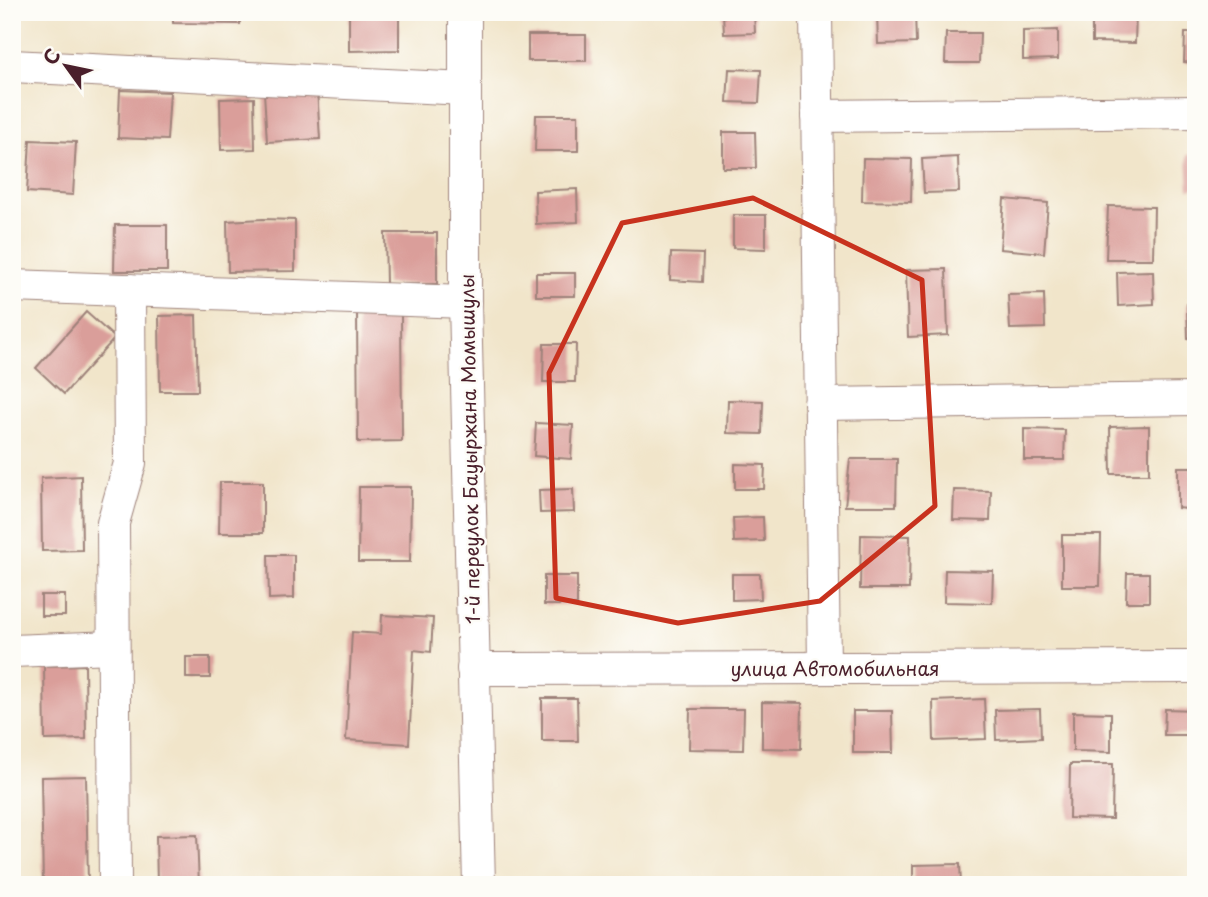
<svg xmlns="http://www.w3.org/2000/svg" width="1208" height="897" font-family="'Playpen Sans',sans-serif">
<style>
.building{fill:#da9e9a}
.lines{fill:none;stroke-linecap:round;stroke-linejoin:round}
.minor-casing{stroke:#9e827a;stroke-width:34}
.minor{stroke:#fff;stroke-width:32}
.marked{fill:none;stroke:#c8321e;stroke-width:5;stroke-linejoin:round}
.labels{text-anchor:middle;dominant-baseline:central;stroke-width:5;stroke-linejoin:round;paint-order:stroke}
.street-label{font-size:19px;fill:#4a1f2b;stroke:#fdfcf7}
</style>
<rect width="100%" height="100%" fill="#fdfcf7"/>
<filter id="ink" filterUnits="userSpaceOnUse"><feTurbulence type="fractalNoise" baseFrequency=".0143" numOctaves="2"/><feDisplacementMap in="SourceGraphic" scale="14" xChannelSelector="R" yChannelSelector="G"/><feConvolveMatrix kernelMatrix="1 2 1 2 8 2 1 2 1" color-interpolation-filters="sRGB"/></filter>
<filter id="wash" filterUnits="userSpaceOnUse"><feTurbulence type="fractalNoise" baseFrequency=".00686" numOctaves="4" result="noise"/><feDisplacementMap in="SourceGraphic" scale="28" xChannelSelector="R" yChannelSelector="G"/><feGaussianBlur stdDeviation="1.57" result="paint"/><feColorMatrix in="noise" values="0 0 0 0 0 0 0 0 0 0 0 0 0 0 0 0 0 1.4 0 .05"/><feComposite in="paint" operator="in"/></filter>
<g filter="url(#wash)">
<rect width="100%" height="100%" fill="#f1e5ca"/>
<g id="blocks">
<g class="building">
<polygon points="173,12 240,12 240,24 173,23"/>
<polygon points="349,12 399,12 399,50 349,51"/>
<polygon points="723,12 754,12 755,33 724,34"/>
<polygon points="877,12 915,12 916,43 878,44"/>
<polygon points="1092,12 1136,12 1135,43 1092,42"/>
<polygon points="1058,30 1058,59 1023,60 1023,31"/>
<polygon points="946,33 980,33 979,63 945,63"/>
<polygon points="1185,33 1196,33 1196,63 1184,62"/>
<rect x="528" y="35" width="58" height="26"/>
<polygon points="729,69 761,70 759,103 727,102"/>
<polygon points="317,89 320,139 267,142 264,92"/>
<polygon points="120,90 170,92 167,140 118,138"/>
<polygon points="254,98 255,149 221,150 220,99"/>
<polygon points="536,115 578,115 578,151 535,151"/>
<polygon points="723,132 755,132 756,168 723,168"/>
<polygon points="30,140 76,142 73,195 27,192"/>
<polygon points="1196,154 1196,188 1189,189 1187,155"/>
<polygon points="958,157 959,192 924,193 922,159"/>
<polygon points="863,158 912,159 911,202 862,201"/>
<polygon points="577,189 578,222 536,224 535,191"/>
<polygon points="1004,199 1048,203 1044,253 1000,249"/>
<polygon points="1108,206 1154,207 1153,259 1106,259"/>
<polygon points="733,215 766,215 766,249 733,248"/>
<polygon points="263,219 295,220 295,271 228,272 227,221"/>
<polygon points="115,225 167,225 167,271 114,271"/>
<polygon points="385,233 437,233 437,284 386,284"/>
<polygon points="671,253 703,254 702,282 670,280"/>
<polygon points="946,269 948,335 908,337 906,270"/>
<polygon points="1153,271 1154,304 1118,306 1117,272"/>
<rect x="536" y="273" width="39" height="23"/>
<polygon points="1044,294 1045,328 1010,329 1008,295"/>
<polygon points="1187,304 1196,304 1196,337 1188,338"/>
<polygon points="401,311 402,441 358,442 357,312"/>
<polygon points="86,312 115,338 64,394 36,368"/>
<polygon points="196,315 198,391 160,391 159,316"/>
<polygon points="544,344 576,344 575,382 543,382"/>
<polygon points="728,400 763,401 762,434 727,433"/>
<polygon points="536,423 573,425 571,459 534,456"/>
<polygon points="1149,426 1149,474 1111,474 1110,427"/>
<polygon points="1024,429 1065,430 1064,460 1024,460"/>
<polygon points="850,459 897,459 896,506 845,506"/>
<polygon points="735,464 765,465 764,489 735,489"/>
<polygon points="1178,467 1196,467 1196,510 1178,508"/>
<polygon points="81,476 82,550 42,551 41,478"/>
<polygon points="220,482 263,482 263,533 219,533"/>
<polygon points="359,487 411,487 410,562 358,562"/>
<polygon points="573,489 574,512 540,513 539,490"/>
<polygon points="954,490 991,491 990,521 953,520"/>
<polygon points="763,517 764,541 734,542 733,518"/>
<polygon points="861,535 910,536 909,589 860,589"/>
<polygon points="1062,535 1101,535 1100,586 1062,586"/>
<polygon points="268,555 294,555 294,598 269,599"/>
<polygon points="945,570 993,571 992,603 944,602"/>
<polygon points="1127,573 1149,573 1149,602 1126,602"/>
<polygon points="732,574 760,574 761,599 732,600"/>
<rect x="544" y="576" width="33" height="29"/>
<rect x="41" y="595" width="24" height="21"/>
<polygon points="382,615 433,618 431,652 414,650 409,744 346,740 352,632 381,634"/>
<rect x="186" y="657" width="24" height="21"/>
<polygon points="85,665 86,739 45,740 44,666"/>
<polygon points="542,698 577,698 578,741 542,741"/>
<polygon points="984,699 986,739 934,741 933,701"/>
<polygon points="762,702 802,703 801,749 762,748"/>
<polygon points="690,709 744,709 743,750 689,749"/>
<polygon points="1040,709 1041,738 996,740 995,710"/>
<polygon points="1165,709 1196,710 1196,735 1164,735"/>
<polygon points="853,711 892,711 893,753 853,753"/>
<polygon points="1073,712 1111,713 1111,752 1073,751"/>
<polygon points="1070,764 1113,764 1112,819 1069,818"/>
<polygon points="86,776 88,885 43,885 41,777"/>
<polygon points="197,835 199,885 157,885 156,836"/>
<polygon points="960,864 961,885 913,885 913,865"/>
</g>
</g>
</g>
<g filter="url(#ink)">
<use href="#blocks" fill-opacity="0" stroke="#9e827a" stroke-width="2"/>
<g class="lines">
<defs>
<g id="minor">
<polyline points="465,12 465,302 479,885"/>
<polyline points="816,12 824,668"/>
<polyline points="12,66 465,89"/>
<polyline points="817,116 1196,112"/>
<polyline points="12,286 465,302"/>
<polyline points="820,404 1196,399"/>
<polyline points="12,651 113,647"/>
<polyline points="473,669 1196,667"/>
<polyline points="115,885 113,523 130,463 129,290"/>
</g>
</defs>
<use href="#minor" class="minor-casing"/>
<use href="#minor" class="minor"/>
</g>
</g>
<path class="marked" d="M753 198 922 280 935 506 820 601 678 623 556 598 549 373 622 223Z"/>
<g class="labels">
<g class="street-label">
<text transform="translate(469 449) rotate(-91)">1-й переулок Бауыржана Момышулы</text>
<text x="835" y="668">улица Автомобильная</text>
</g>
</g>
<rect width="1208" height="897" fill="none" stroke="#fdfcf7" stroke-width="42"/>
<g transform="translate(66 66) rotate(303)" stroke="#fdfcf7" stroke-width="5" paint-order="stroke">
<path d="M0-5L12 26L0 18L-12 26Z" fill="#4a1f2b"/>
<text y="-10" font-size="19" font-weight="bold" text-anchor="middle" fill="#4a1f2b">С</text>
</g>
</svg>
